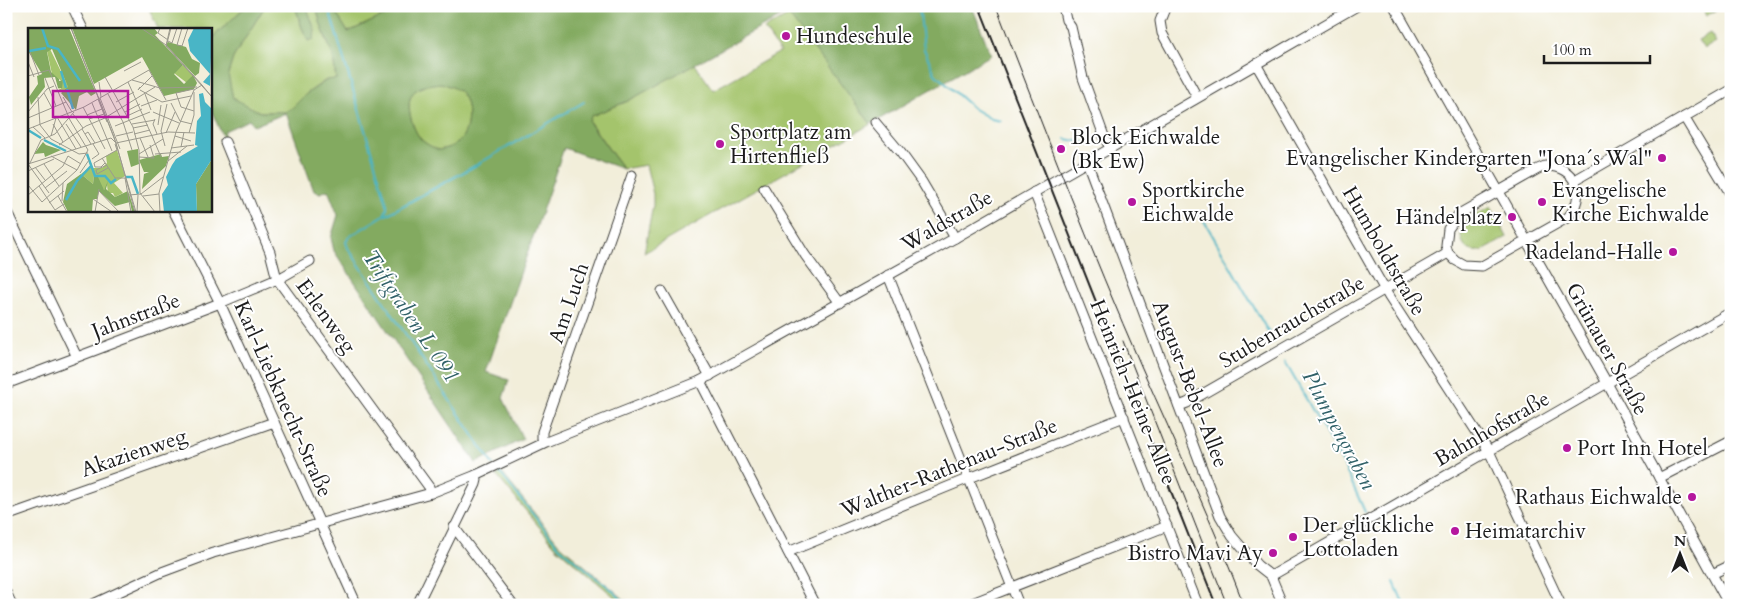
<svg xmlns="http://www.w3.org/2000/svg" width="1737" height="611" font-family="Cardo,serif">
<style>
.green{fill:#a4c46c;stroke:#607044}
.forest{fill:#83aa60;stroke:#50633e;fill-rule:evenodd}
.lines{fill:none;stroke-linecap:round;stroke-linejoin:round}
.stream{stroke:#49b5c6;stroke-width:2}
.minor-casing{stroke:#3c3c38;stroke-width:11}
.minor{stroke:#fff;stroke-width:9}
.tram{stroke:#1c1c1c;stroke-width:1}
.rail{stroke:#1c1c1c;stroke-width:2}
.poi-dot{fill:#b5179e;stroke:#fff;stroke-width:2}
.labels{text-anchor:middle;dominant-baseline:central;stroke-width:4;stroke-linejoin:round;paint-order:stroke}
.poi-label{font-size:21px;fill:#1c1c1c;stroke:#fff;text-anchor:start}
.street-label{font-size:21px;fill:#1c1c1c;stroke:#fff}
.water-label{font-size:22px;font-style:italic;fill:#306168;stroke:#fff}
.inset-river{fill:none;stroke:#49b5c6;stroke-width:2.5}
.inset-road{fill:none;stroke:#9c9a8e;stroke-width:1}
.view{fill:#b5179e;fill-opacity:0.15;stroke:#b5179e;stroke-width:2.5}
.inset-edge{fill:none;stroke:#1c1c1c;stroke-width:2.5}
</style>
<rect width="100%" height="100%" fill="#fff"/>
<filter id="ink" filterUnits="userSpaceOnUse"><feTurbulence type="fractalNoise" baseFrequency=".02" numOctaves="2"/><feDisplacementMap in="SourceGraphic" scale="10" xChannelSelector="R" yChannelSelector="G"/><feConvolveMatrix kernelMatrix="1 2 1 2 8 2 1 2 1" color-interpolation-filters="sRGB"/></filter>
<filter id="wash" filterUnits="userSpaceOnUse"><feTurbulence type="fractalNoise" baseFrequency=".0096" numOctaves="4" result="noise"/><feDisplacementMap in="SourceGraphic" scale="20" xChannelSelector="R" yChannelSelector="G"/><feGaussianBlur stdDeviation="1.12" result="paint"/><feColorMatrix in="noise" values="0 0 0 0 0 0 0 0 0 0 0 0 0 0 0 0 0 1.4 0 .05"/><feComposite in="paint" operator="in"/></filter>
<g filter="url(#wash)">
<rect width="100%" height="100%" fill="#f2eeda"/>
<g class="green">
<polygon points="148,6 246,6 210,40 210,29 158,29"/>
<polygon points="265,6 295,6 302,28 309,41 307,8 305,6 316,6 321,25 333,56 336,79 326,80 306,94 292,108 285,112 260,112 232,98 228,74 233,58"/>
<polygon points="334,6 406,6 348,32 336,13"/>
<polygon points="1701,6 1723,6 1706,16"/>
<polygon points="789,15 871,124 644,253 653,205 653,194 646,165 623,169 589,121 591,116 628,101 695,64 713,90 780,52 764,29"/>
<polygon points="1710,33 1716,42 1704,49 1698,40"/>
<path d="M441 83C447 85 454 87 459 91 470 100 470 124 463 136 459 145 448 148 439 150 432 147 425 144 420 138 412 128 403 100 415 91 422 85 432 84 441 83Z"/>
<path d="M1491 207 1507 237C1499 241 1488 250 1479 251 1464 254 1456 235 1464 224 1470 216 1483 212 1491 207Z"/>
<polygon points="502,473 559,544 631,605 635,603 636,605 624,605 556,547 496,475"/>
</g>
<g class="forest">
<path d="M246 6H265L233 58 228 74 233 98 260 112H285L292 108 306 94 327 80 336 79 333 56 321 25 316 6H334L336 13 348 32 406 6H972L991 55 871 124 787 13 628 101 591 116 589 122 623 169 564 148 486 372 509 380 503 398 523 439 476 463 334 251 331 238 338 215 328 190 320 193 314 191 286 113 254 126 249 120 224 131V140L210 107V40ZM441 83C447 85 454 87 459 91 470 100 470 124 463 136 459 145 448 148 439 150 432 147 425 144 420 138 412 128 403 100 415 91 422 85 432 84 441 83Z"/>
<polygon points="295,6 305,6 307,8 315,30 314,39 308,41 302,28"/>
</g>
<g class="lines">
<g class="stream">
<polyline points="328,6 387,204 387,209 384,215 349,237 346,242 348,248 493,465"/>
<polyline points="919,6 924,49 935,74 974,109 991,119 1001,121"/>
<polyline points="1066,139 1092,144"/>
<polyline points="1197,213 1199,212 1274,342"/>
<polyline points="386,215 480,163 584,102"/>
<polyline points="1285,362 1343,463 1365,512"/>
<polyline points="496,468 559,547 612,590 627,605"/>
<polyline points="1394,582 1404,605"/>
</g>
</g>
</g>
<g filter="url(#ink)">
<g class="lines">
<defs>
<g id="minor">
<polyline points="72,6 83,29"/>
<polyline points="1063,6 1066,20 1071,27 1083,78 1104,136 1110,148"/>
<polyline points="1166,6 1160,21 1162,33 1197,97"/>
<polyline points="1394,6 1607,383 1729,605"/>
<polyline points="1256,64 1389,297 1489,451 1561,605"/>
<polyline points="1684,117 1731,195"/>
<polyline points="875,122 901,153 922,182 955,238"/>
<polyline points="225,142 270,252 277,279 429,487 431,493"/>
<polyline points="1087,162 1220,516 1232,536 1257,565 1271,576 1283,605"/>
<path d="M1545 166C1576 165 1588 197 1567 218L1482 266 1464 265 1455 260 1448 253 1446 246 1448 229 1459 214 1538 169Z"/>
<polyline points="1575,180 1731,90"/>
<polyline points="764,188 805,255 840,303"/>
<polyline points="1034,192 1198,605"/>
<polyline points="6,210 77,357"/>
<polyline points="173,210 220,303 357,605"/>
<polyline points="888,275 1019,605"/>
<polyline points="662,291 710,376"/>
<polyline points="700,381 815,605"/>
<polyline points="6,384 220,303 282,277 310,261"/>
<polyline points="1179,406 1187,403 1448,253"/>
<polyline points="543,443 542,439 542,432 632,175"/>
<polyline points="1659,478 1731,441"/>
<polyline points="6,516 274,422"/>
<polyline points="454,527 513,605"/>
<polyline points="788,552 962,481 1124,417"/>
<polyline points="1712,574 1731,565"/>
<polyline points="1271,576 1731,312"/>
<polyline points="6,592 12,605"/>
<polyline points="91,605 162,572 213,553 431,493 476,475 546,442 700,381 955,238 1357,6"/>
<polyline points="417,605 476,484 477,480 476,475"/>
<polyline points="967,605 1167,526"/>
</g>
</defs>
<use href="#minor" class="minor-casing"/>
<use href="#minor" class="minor"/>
<g class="tram">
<path d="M996 6C1043 127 1090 249 1142 368 1177 447 1213 524 1244 605"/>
<polyline points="1123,341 1227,605"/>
</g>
<polyline class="rail" points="979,6 1216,605"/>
</g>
</g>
<g class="poi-dot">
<circle cx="786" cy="36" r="5"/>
<circle cx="720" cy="144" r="5"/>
<circle cx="1061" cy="149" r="5"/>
<circle cx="1662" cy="158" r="5"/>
<circle cx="1132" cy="202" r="5"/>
<circle cx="1542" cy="202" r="5"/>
<circle cx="1512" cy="217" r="5"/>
<circle cx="1673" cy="252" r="5"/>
<circle cx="1567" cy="448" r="5"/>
<circle cx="1692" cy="497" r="5"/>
<circle cx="1455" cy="531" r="5"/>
<circle cx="1293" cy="537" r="5"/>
<circle cx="1273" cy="553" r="5"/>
</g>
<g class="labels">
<g class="poi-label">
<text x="796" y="36">Hundeschule</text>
<text x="730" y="132">Sportplatz am<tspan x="730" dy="24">Hirtenfließ</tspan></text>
<text x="1071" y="137">Block Eichwalde<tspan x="1071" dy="24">(Bk Ew)</tspan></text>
<text x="1652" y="158" text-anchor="end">Evangelischer Kindergarten "Jona´s Wal"</text>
<text x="1142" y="190">Sportkirche<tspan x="1142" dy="24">Eichwalde</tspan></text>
<text x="1552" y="190">Evangelische<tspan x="1552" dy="24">Kirche Eichwalde</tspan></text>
<text x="1502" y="217" text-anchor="end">Händelplatz</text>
<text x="1663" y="252" text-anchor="end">Radeland-Halle</text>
<text x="1577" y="448">Port Inn Hotel</text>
<text x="1682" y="497" text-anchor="end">Rathaus Eichwalde</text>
<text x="1303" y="525">Der glückliche<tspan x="1303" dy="24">Lottoladen</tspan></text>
<text x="1465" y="531">Heimatarchiv</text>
<text x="1263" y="553" text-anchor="end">Bistro Mavi Ay</text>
</g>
<g class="street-label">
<text transform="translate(947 221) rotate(-30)">Waldstraße</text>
<text transform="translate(1384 251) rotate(60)">Humboldtstraße</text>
<text transform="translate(569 303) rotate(-71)">Am Luch</text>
<text transform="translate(136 316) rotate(-21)">Jahnstraße</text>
<text transform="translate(326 316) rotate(54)">Erlenweg</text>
<text transform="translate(1292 322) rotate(-30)">Stubenrauchstraße</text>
<text transform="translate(1607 349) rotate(61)">Grünauer Straße</text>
<text transform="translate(1190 384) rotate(69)">August-Bebel-Allee</text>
<text transform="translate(1133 392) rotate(68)">Heinrich-Heine-Allee</text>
<text transform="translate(283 399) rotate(66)">Karl-Liebknecht-Straße</text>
<text transform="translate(1492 429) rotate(-30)">Bahnhofstraße</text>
<text transform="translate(134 453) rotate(-19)">Akazienweg</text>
<text transform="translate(949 468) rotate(-22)">Walther-Rathenau-Straße</text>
</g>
<g class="water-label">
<text transform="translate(411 316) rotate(56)">Triftgraben L 091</text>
<text transform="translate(1339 430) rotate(62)">Plumpengraben</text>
</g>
</g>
<g transform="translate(28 28)">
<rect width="184" height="184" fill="#f2eeda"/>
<path d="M22 21 40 58 47 57 48 60 39 63 37 68 30 60 33 61 30 54H35L24 46 19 23ZM155 37 165 47 159 55 146 45ZM89 122 97 148 86 155 95 165 87 169 85 165H80L79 157 76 162 73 161 69 149 66 148 65 156 53 146 63 138 62 132 65 140H74L79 135 78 128Z" fill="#a4c46c"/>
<path d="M0 0H41L68 65 63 68 59 64 51 68 48 82 33 65 40 59 24 21 19 24 23 44 31 51V53L35 52 34 60H30L27 49 16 50 17 59 3 77 1 69 10 56 9 48 14 46 0 23ZM44 0H126L130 5 127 7 155 37 146 46 156 56 165 47 169 55 166 61 136 68 114 29 66 56ZM140 14 158 19 164 31 172 35 171 45 167 48 138 17ZM15 114 18 117 33 122 17 129 16 125 6 126ZM110 121 111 136 103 139 99 123ZM133 126 134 129 141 128 138 138 114 161 116 146 121 144H116L111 132ZM184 131V184H169L168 156ZM53 146 65 156 66 148 70 149 76 162 80 153 78 161 87 169 100 163 107 184H104L102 174 87 178 71 163 69 171H65L64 184H40L35 174 39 156Z" fill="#83aa60"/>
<path d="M166 0H184L182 58 175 54 182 46 162 23 160 12ZM175 65 177 74 184 81V131L168 156 169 184H136L134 166 140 157 138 149 144 137 148 131 170 118 167 117 169 93 173 88 171 66Z" fill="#49b5c6"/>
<path class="inset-river" d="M14 0 20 18 30 21 52 53M1 23 18 20M33 43 38 60M39 61 45 81M0 102 13 110M16 112 38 123M59 126 67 148H77L83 155 88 151M97 149H104L110 166M38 172 49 153 63 138"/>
<path class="inset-road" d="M43 0 86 109 108 184M43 0 88 115 107 184M113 0 138 17 174 57 166 62 148 104 131 165 132 184M132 0 130 5 140 12M142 0 138 18 184 69M154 0 149 17 154 18 160 0M140 13 144 15 149 0M139 15 143 0M2 24 11 47M0 34 6 49M96 43 113 34M0 48 21 42 42 92 60 122 49 142 14 174M77 49 105 99 111 122 112 165 127 184M17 50 28 78M104 52 132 60 169 59M71 54 73 69M100 54 124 108M174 57 184 69M112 59 110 62 124 48M166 61 148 65 153 79 166 83M112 62 134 74M16 65 24 80M80 66 95 94 104 122M117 66 123 82M10 69 12 97 23 111 51 126 60 125M35 69 44 84M72 70 92 121M70 71 79 94M88 74 106 64M134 74 163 68M64 75 84 123M143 75 152 93 164 96M113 78 129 72M55 79 77 121M0 84 19 61 26 58M97 84 112 76M125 84 151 95M45 86 55 100M59 87 74 81M80 88 127 59M99 88 114 81M29 89 48 121M0 90 38 74M61 91 76 86M127 91 125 96 129 106M25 96 35 114M38 96 53 119M104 96 127 92M130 97 133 77M87 98 122 84M5 99 17 110M105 100 120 97M0 101 56 79 121 42 138 72M54 101 63 116M138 105 147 84M161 105 166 87V64M57 106 60 104 67 115M106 106 122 102M23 108 28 90M88 108 105 104M124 108 133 129M147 108 163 113M112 110 120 129M31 117 58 98 77 90M137 118 133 103 139 76M153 119 156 104M143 120 166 117M111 126 135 111M127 126 153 124M23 128 49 142M111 129 126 130 122 117M74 130 87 150H97L103 184M64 131 71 126 65 116M140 133 159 118M2 135 13 112 27 106 46 84M77 135 73 139H67L66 135 89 122 87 116M0 136 83 110 88 115 140 104 167 105M0 136 21 165M16 136 31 158M79 137 68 142 69 146 80 140M7 139 17 152M0 143 26 131M52 145 61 132M0 157 14 174M11 158 27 182 36 176M17 160 39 143M71 163 91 184M0 167 35 138 40 128 53 136M101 167 113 166 135 149M30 168 39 184M115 168 131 166M65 171 84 184M34 173 35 155M21 175 36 163M67 184 71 161M109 184 110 167"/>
<path class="view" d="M25 63H100V89H25Z"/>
<rect width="184" height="184" class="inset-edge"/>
</g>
<rect width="1737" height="611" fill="none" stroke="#fff" stroke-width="25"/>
<g transform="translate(1680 554)" stroke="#ffffff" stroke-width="4" paint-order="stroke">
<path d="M0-4L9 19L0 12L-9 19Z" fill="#1c1c1c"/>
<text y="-8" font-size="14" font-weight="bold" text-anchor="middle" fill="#1c1c1c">N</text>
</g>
<path d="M1544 55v8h106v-8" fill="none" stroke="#1c1c1c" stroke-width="2.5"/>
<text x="1552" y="55" font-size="15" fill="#1c1c1c" stroke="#ffffff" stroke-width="4" paint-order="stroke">100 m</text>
</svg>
